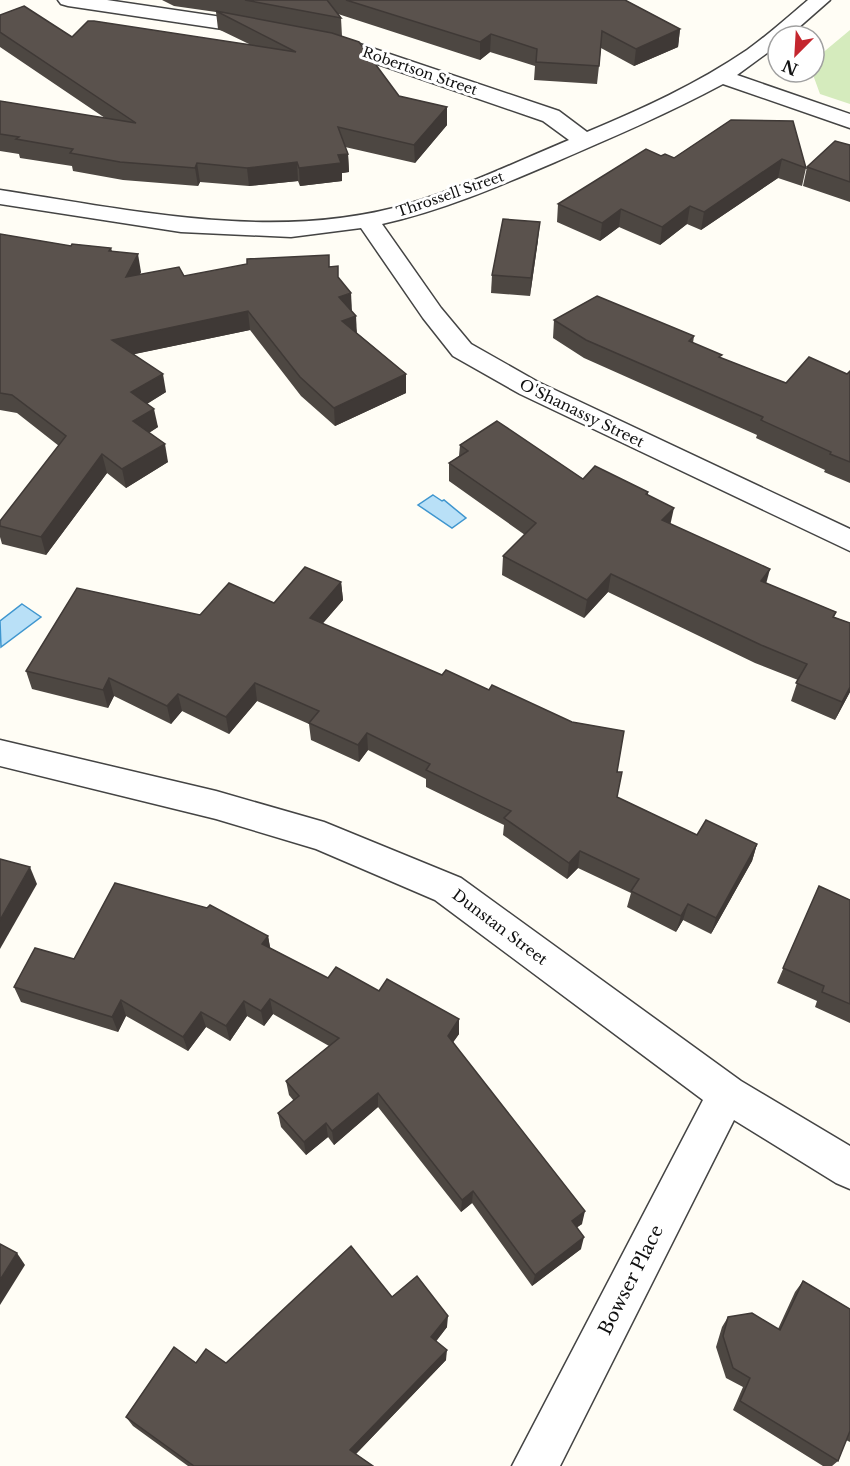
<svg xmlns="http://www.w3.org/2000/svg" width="850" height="1466" font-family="'Libre Baskerville',serif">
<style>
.green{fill:#d5ebbd}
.water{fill:#b9e0f7;stroke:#3f96cf;stroke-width:1.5}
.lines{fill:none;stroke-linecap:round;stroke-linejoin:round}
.street-casing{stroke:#444;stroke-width:3}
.street{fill:#fff;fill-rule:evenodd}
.wall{fill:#4d4742}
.shaded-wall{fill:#3f3936}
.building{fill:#5a524d;stroke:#3f3936;stroke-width:1.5}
.labels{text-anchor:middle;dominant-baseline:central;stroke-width:6;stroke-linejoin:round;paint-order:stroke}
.far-street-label{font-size:14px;fill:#111;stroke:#fff}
.street-label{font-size:15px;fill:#111;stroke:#fff}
.near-street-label{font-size:18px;fill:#111;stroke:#fff}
</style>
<rect width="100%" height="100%" fill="#fffdf5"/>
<polygon class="green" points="850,30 850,104 820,94 812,72 814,72 814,60"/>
<g class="water">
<polygon points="433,495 442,501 444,500 466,518 452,528 418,505"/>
<polygon points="22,604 41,617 1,647 0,621"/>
</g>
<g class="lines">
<defs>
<g id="street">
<polygon points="58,0 107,0 262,23 269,25 272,29 269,33 262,35 68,6 61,4"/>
<path d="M808 0H830L789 36H778V45L737 75 850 114V128L723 84C667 114 611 138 553 163 497 187 441 211 382 224L441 308 471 344 538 382 850 529V551L520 394 453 356 423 318 361 228 291 237 181 232 0 204V190C132 210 276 243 408 204 462 188 516 162 569 140L543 121 334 49 318 45 315 41 318 37 325 35 345 39 559 111 587 132C642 109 697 84 747 50 768 35 788 17 808 0Z"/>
<polygon points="0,740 216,791 324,822 461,878 741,1081 850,1146 850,1189 836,1183 734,1120 560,1466 512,1466 703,1100 435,900 316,849 216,819 0,766"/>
</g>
</defs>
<use href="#street" class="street-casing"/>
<use href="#street" class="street"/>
</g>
<g class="wall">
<polygon points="162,0 625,0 680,29 678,47 634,66 601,48 597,84 534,80 535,66 490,52 480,60 338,14 341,18 342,36 399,96 447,107 447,125 415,163 345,147 348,154 349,172 342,173 342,181 300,186 298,181 249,186 200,182 198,186 123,180 73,171 72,166 20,158 19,154 0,151 0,101 105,118 0,47 0,15 72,37 249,44 218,29 216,12 174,6"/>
<polygon points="731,120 806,168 802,186 778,178 701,230 687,224 660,245 619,227 600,241 557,222 558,204 661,156 674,158"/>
<polygon points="850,145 850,202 803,186 807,167"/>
<polygon points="0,234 71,246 111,248 112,251 141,272 140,274 184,276 330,266 338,278 352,312 357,333 406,374 406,393 335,426 301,396 250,330 134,354 166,392 147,404 158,427 149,433 168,462 126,488 107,473 46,555 2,544 0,537 0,521 59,446 17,413 0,410"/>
<polygon points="538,240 530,296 491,293 492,275"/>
<polygon points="554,320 694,336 693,343 721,358 786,383 847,374 850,371 850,483 824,472 825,470 756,438 757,435 584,358 553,338"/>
<polygon points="460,445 583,479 648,492 648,495 671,524 766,583 836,612 834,617 850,623 850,692 835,720 791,701 798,680 755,663 608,592 584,618 502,575 503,556 525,535 449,481 449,463 459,456"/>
<polygon points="341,582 343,600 322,624 617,772 617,797 697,835 757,844 752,861 711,934 683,920 676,932 627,907 631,893 578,868 567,879 503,835 504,825 426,787 426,779 368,750 359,762 311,740 309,724 257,701 229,734 182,711 171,724 114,696 108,708 32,689 26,671 200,615 274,603"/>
<polygon points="819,886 850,900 850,1023 815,1007 817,1001 777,983"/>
<polygon points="268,936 270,948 328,978 379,991 459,1034 453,1042 582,1224 577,1227 581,1249 532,1286 472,1203 461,1212 378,1107 334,1145 328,1137 306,1155 281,1127 278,1113 294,1101 289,1095 286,1081 329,1046 273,1014 264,1026 247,1016 230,1041 206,1027 188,1051 126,1016 118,1032 21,1002 14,987 74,959"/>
<polygon points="803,1281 850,1309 850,1442 846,1440 838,1461 832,1466 823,1466 733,1410 743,1387 726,1378 716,1347 722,1327 728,1317 778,1329 795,1292"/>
<polygon points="392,1297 447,1327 436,1341 446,1360 356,1454 373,1466 188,1466 133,1426 126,1417 196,1363 226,1363"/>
</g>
<g class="shaded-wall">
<polygon points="680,29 678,47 634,66 636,49"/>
<polygon points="491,34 490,52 480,60 480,42"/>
<polygon points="447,107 447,125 415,163 414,145"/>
<polygon points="348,154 349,172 342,173 342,181 300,186 299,168 338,155"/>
<polygon points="782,159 778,178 701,230 704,212"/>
<polygon points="297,162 298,181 249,186 247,168"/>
<polygon points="197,163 200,182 198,186 195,168"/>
<polygon points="690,206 687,224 660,245 662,227"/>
<polygon points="621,209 619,227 600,241 602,223"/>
<polygon points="540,222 538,240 530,296 531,278"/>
<polygon points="138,254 141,272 129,296 126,277"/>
<polygon points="351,293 352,311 339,297"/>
<polygon points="248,311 250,330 116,358 112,340"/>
<polygon points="356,316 357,335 342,321"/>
<polygon points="163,374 166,392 135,411 131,392"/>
<polygon points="406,374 406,393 335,426 334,408"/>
<polygon points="154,409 158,427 137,440 133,421"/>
<polygon points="165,444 168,462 126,488 122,469"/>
<polygon points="102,454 107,473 46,555 41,537"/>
<polygon points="674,508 670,526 662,520"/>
<polygon points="770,569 765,588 761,581"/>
<polygon points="611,574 608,592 584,618 587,600"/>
<polygon points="341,582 343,600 312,636 310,618"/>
<polygon points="109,678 114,696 108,708 103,690"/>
<polygon points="255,683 257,701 229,734 226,717"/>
<polygon points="850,687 850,692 835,720 842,702"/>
<polygon points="178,694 182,711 171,724 167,706"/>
<polygon points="367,733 368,750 359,762 358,745"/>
<polygon points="757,844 752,861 711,934 716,918"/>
<polygon points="580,851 578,868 567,879 569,863"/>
<polygon points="30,867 37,884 0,949 0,920"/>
<polygon points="688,904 683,920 676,932 681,916"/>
<polygon points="268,936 271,952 262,944"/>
<polygon points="270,999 273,1014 264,1026 261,1011"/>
<polygon points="121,1000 126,1016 118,1032 112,1017"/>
<polygon points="244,1001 247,1016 230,1041 226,1026"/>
<polygon points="201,1012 206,1027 188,1051 183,1037"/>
<polygon points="459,1019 459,1034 447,1051 448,1036"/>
<polygon points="378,1093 378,1107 334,1145 332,1131"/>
<polygon points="326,1123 328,1137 306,1155 304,1142"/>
<polygon points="473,1191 472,1203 461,1212 462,1200"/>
<polygon points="585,1211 582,1224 569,1233 572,1221"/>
<polygon points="584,1237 581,1249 532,1286 535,1275"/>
<polygon points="17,1253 25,1265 0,1305 0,1280"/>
<polygon points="448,1316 447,1327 431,1348 431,1337"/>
<polygon points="447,1350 446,1360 352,1458 350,1450"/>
</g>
<g class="building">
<polygon points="245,0 327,0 341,18"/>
<polygon points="346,0 625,0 680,29 636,49 602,31 599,66 536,62 537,49 491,34 480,42"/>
<polygon points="24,6 72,37 88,21 94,21 296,52 216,11 332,33 359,42 399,96 447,107 414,145 338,127 348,154 338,155 341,163 299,168 297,162 247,168 197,163 195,168 120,162 70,153 73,149 16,139 19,137 0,134 0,101 136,123 0,32 0,15"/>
<polygon points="731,120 793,121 806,168 782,159 704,212 690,206 662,227 621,209 602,223 558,204 646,149 661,156 665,154 674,158"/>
<polygon points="835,141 850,145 850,182 807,167"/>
<polygon points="503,219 540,222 531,278 492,275"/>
<polygon points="0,234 71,246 72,244 111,248 109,251 138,254 126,277 179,267 184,276 247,264 247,259 329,255 329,267 338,266 338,277 351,293 339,297 356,316 342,321 406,374 334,408 300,377 248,311 112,340 163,374 131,392 154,409 133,421 165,444 122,469 102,454 41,537 0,526 0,521 66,436 12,395 0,393"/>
<polygon points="597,296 694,336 689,341 722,355 719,357 786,383 809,357 847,374 850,371 850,462 830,454 831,452 761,420 763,417 586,340 554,320"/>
<polygon points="497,421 583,479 595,466 648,492 646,494 674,508 662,520 770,569 761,581 836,612 833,617 850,623 850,687 842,702 796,683 807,664 761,645 611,574 587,600 503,556 536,523 449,463 468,451 460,445"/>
<polygon points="305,567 341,582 310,618 442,675 446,670 489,690 492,685 572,722 624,731 617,772 622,772 617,797 697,835 706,820 757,844 716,918 688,904 681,916 631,891 639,879 580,851 569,863 504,818 511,811 426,770 430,764 367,733 358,745 309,723 319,711 255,683 226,717 178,694 167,706 109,678 103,690 26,671 77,588 200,615 229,583 274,603"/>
<polygon points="0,859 30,867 0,920"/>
<polygon points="115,883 207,908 210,905 268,936 262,944 328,978 336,967 379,991 387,979 459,1019 448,1036 585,1211 572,1221 584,1237 535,1275 473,1191 462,1200 378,1093 332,1131 326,1123 304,1142 278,1113 299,1096 286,1081 339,1038 270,999 261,1011 244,1001 226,1026 201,1012 183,1037 121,1000 112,1017 14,987 35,948 74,959"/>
<polygon points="819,886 850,900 850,1004 822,992 824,986 783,968"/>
<polygon points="0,1244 17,1253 0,1280"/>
<polygon points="351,1246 392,1297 417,1276 448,1316 431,1337 447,1350 350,1450 373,1466 194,1466 126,1417 174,1347 196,1363 206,1349 226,1363"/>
<polygon points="803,1281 850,1309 850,1431 838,1461 740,1401 750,1378 733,1368 723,1336 728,1317 752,1313 780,1330"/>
</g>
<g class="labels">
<g class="far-street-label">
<text transform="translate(420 71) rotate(19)">Robertson Street</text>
<text transform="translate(450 194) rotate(-19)">Throssell Street</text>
</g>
<g class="street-label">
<text transform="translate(582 413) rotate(26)">O'Shanassy Street</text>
<text transform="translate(500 927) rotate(37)">Dunstan Street</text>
</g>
<g class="near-street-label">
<text transform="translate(631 1280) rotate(-63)">Bowser Place</text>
</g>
</g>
<g transform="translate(796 54) rotate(204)"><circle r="28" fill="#ffffff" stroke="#a0a0a0" stroke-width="1.5"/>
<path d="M0-4.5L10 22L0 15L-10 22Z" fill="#c4262e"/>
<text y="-9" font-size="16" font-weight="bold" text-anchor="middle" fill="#111111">N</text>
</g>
</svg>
